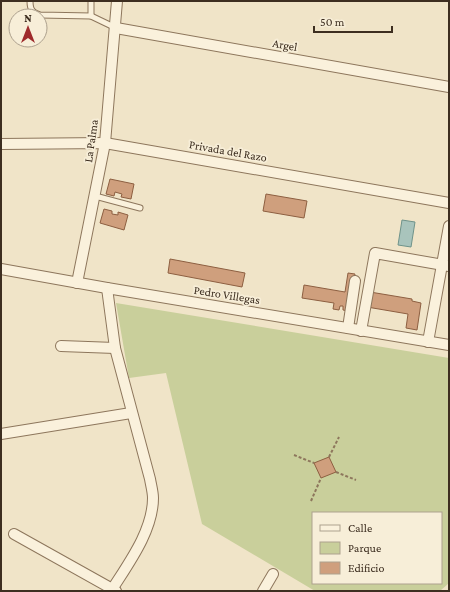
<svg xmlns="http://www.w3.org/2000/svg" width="450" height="592" font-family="'Crimson Pro',serif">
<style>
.green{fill:#c9cf9b;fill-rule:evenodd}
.water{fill:#a9c4bc;stroke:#6f938a}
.building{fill:#cf9f7d;stroke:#8d5f41}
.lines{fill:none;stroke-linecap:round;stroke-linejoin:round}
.lane-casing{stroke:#8d765c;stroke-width:7}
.street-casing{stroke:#8d765c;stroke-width:12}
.path{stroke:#8d765c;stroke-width:2;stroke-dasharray:3 2;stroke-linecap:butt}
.lane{stroke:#faf1dc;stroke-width:5}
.street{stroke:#faf1dc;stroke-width:10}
.labels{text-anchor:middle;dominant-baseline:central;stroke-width:3.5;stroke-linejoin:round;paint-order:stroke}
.street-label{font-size:12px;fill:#3d2e20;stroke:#f7eed8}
</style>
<rect width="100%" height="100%" fill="#f0e4c8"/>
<path class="green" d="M116 303 449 358V583L440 591H315L202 524 166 373 129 378ZM313 513H441V583H313Z"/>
<polygon class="water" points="402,220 415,222 411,247 398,245"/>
<g class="building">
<polygon points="110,179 134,184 131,199 121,197 122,194 115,192 114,196 106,194"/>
<polygon points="266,194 307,201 304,218 263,211"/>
<polygon points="104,209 112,211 112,214 118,215 118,212 128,215 124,230 100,223"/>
<polygon points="170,259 245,273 242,287 168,273"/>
<polygon points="348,273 355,274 348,311 343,310 343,306 340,306 339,310 333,309 334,303 302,298 304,285 345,292"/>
<polygon points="370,292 412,299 412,301 421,303 417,330 406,328 408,314 367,307"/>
<polygon points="329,457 336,472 321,478 314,463"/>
</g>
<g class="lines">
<defs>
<g id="lane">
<path d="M30 1C30 10 32 12 40 15L91 16 116 28"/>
<polyline points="91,1 91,16"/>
<polyline points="95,196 140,208"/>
</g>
<g id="street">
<polyline points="116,28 449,87"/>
<polyline points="1,144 105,143 449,203"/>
<polyline points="1,269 107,288 449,345"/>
<polyline points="77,283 105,143 117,1"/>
<path d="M107 288 115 348 150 479C151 485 153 492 153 498 153 531 128 564 111 591"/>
<polyline points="348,328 355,281"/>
<polyline points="361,331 375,253 449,266"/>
<polyline points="428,342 449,226"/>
<polyline points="61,346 115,348"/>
<polyline points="1,434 131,413"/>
<polyline points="14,534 116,591"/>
<polyline points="263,591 273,574"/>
</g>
</defs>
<use href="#lane" class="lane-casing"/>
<use href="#street" class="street-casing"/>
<g class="path">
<polyline points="294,455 314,463"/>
<polyline points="329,457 339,437"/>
<polyline points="336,472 356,480"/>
<polyline points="311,501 321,478"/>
</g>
<use href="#lane" class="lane"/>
<use href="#street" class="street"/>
</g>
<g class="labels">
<g class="street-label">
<text transform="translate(285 45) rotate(10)">Argel</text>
<text transform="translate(91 141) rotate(-82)">La Palma</text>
<text transform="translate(228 151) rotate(10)">Privada del Razo</text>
<text transform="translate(227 295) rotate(9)">Pedro Villegas</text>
</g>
</g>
<rect width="450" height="592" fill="none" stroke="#3d2e20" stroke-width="4"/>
<rect x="312" y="512" width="130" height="72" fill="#f7eed8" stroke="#ada18e"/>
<rect x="320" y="525" width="20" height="6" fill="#faf1dc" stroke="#ada18e"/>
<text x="348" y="532" font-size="12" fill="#3d2e20">Calle</text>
<rect x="320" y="542" width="20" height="12" fill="#c9cf9b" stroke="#ada18e"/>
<text x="348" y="552" font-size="12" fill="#3d2e20">Parque</text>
<rect x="320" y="562" width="20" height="12" fill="#cf9f7d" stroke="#ada18e"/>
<text x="348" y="572" font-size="12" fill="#3d2e20">Edificio</text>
<g transform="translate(28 28)"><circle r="19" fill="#f7eed8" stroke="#ada18e"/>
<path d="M0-3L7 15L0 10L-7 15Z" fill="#9e2a2b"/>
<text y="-6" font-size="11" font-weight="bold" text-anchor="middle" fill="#3d2e20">N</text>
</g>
<path d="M314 26v6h78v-6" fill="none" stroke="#3d2e20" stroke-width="2"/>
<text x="320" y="26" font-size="12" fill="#3d2e20" stroke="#f7eed8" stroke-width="3" paint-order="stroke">50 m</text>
</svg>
